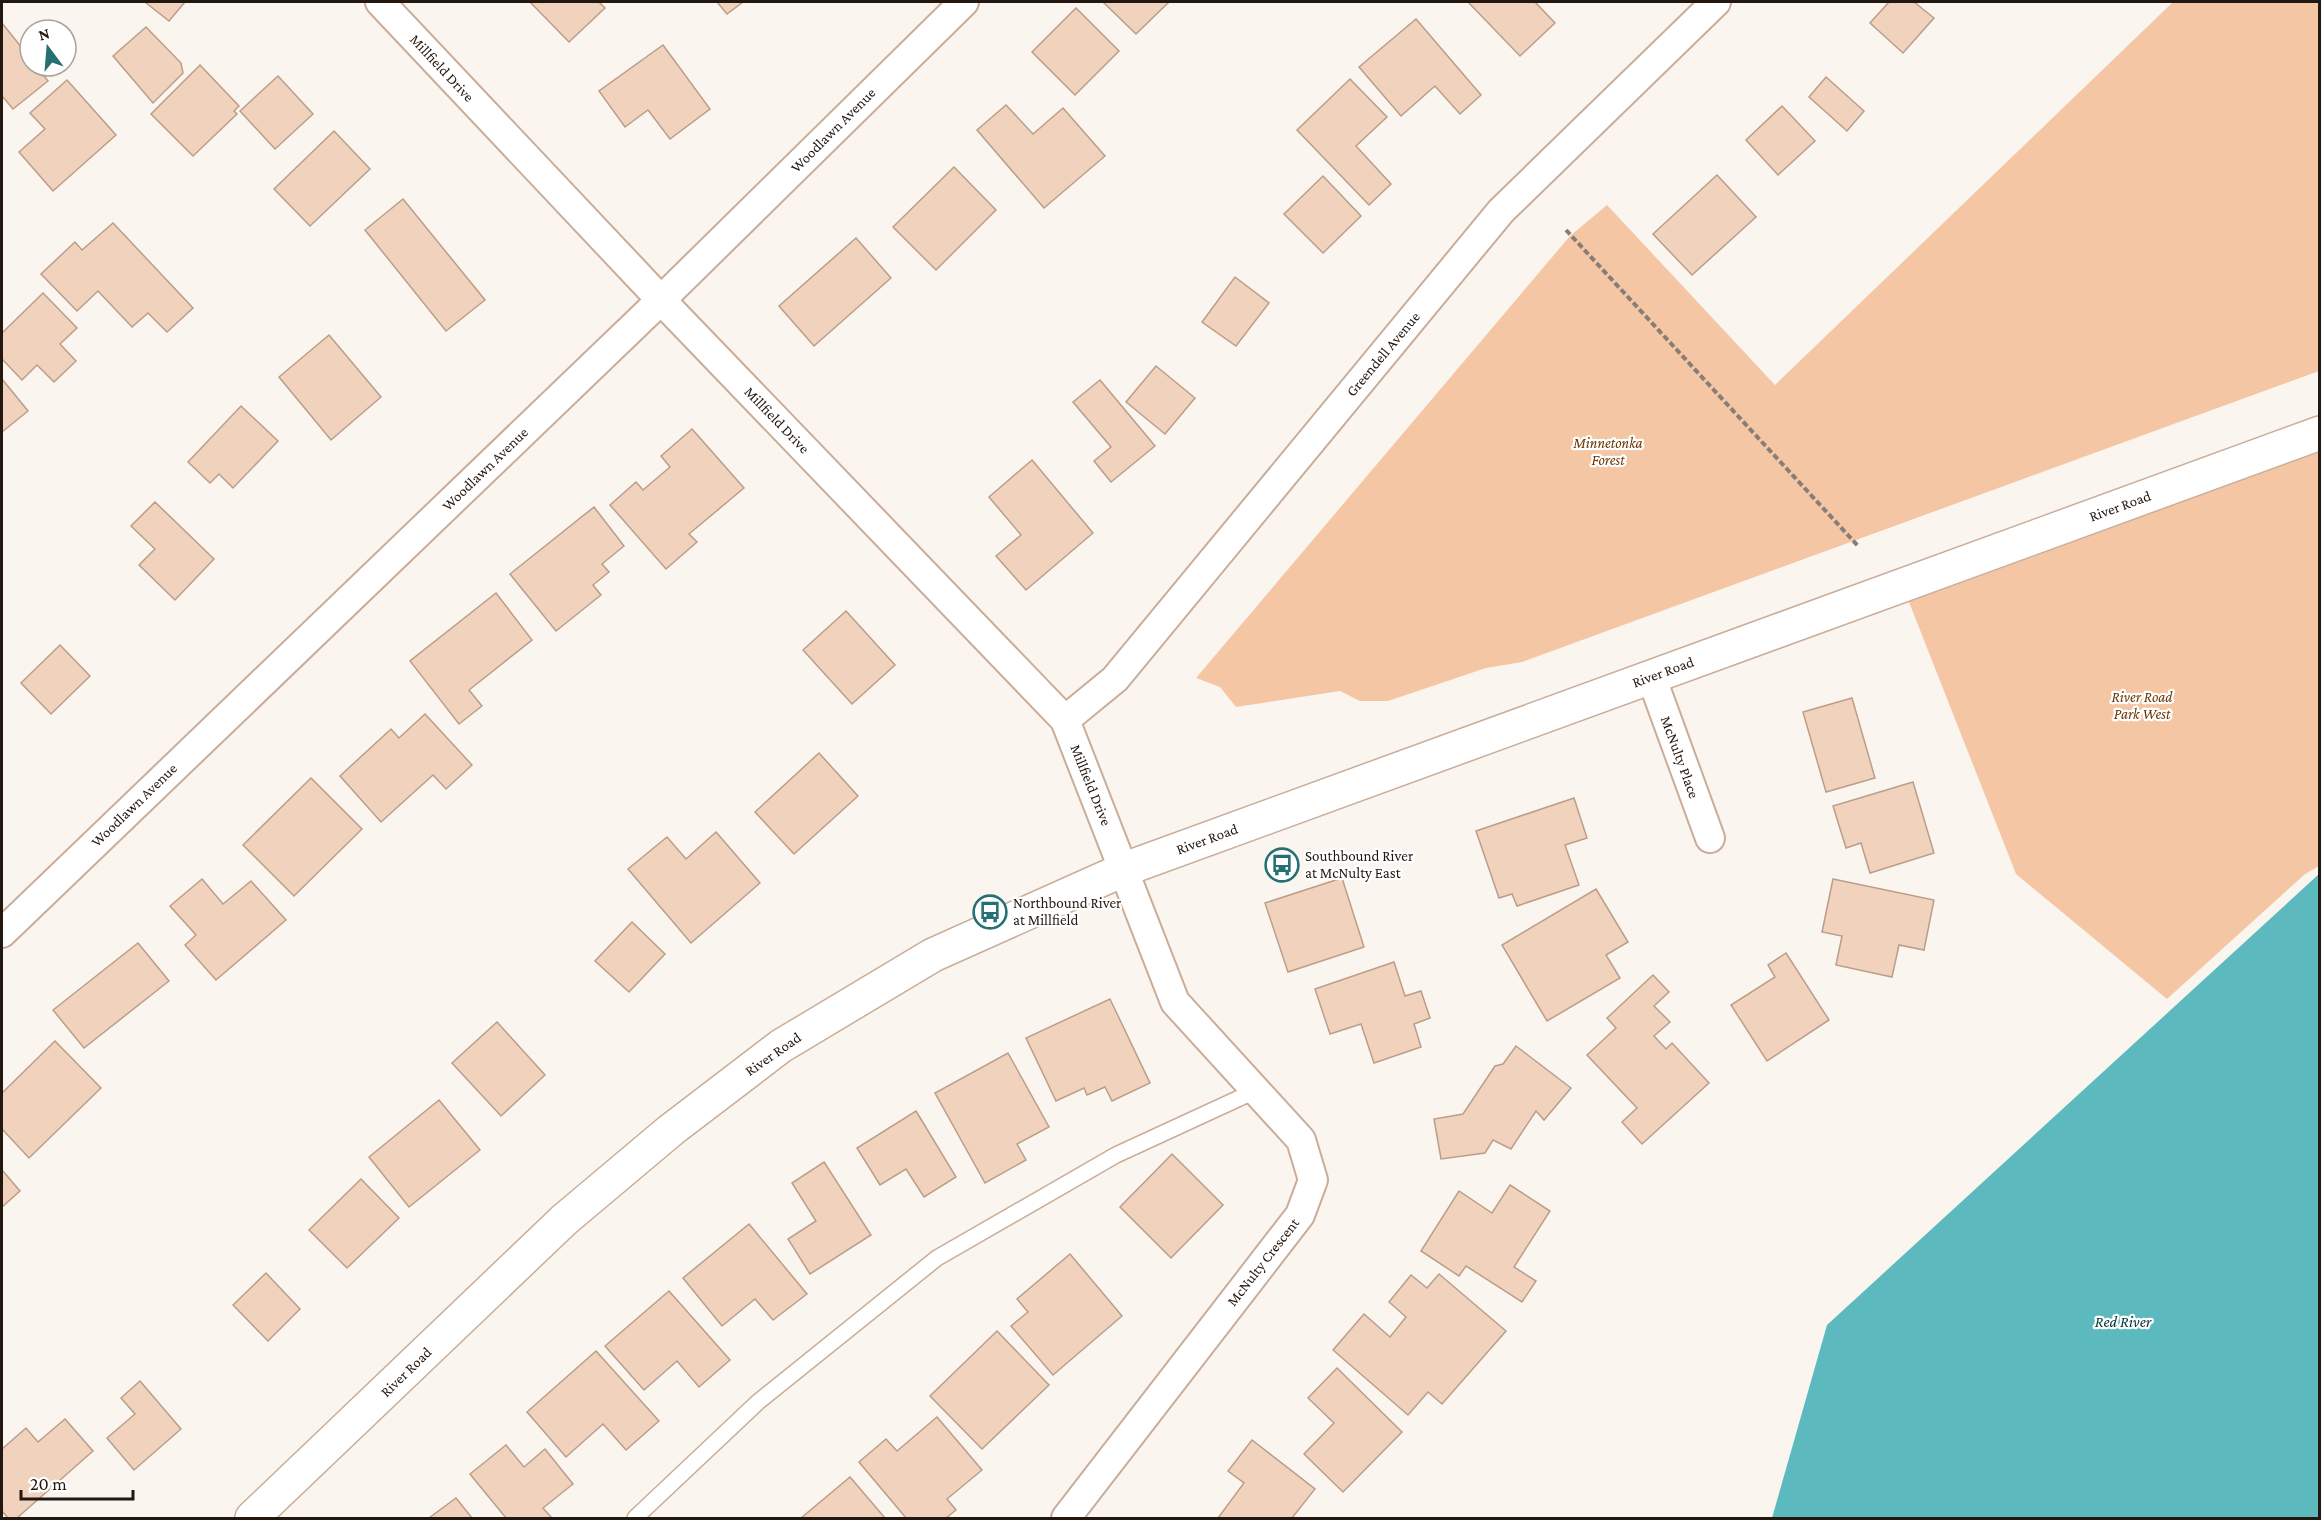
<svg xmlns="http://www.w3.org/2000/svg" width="2321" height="1520" font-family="'Crimson Pro',serif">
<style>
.green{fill:#f4c6a4}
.water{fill:#5cb9be}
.building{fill:#f1d2bc;stroke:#bb9e89;stroke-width:1.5}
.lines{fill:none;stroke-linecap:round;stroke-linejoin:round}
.lane-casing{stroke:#caad98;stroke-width:18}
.street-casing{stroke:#caad98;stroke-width:32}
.secondary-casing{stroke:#caad98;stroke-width:36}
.path{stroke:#877e77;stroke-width:4;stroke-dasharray:6 3;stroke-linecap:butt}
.lane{stroke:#fff;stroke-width:15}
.street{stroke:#fff;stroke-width:28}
.secondary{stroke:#fff;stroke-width:33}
.labels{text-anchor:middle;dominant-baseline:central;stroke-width:4.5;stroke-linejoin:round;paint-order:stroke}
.street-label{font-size:15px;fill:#231810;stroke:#fff}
.park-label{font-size:15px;font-style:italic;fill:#693500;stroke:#fff}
.poi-label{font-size:15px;fill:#231810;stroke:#fff;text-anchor:start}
.water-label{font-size:16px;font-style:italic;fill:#033235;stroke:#fff}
</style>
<rect width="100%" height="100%" fill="#fbf5f0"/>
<g class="green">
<polygon points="2173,2 2319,2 2319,371 1522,662 1486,668 1388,701 1360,701 1340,691 1236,707 1220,687 1196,678 1570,236 1607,205 1775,385"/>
<polygon points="2319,452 2319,866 2305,874 2167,999 2016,874 1909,602"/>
</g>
<polygon class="water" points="2319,874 2319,1518 1772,1518 1827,1325"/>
<g class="building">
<polygon points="145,2 185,2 169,21"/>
<polygon points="530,2 599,2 605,8 569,42"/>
<polygon points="717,2 743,2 727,14"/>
<polygon points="1103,2 1169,2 1136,34"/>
<polygon points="1468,2 1535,2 1555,23 1520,56"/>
<polygon points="1889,2 1914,2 1934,18 1903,53 1870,23"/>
<polygon points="1076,8 1119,51 1075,95 1032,52"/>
<polygon points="1416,19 1481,95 1460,114 1435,86 1401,116 1359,67"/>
<polygon points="2,23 30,58 30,66 36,66 48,81 13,109 2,96"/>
<polygon points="146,27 181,63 183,73 153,103 113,56"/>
<polygon points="663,45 710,109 670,139 648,110 625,127 599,91"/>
<polygon points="200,65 239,106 234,111 237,114 193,156 151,114"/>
<polygon points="278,76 313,114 275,149 240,111"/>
<polygon points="1826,77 1864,111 1847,131 1809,97"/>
<polygon points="1350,79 1387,117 1356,146 1391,184 1369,205 1297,130"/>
<polygon points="67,80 116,135 53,191 19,152 45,129 30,113"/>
<polygon points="1006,105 1033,134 1063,108 1105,156 1044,208 977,130"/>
<polygon points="1782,106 1815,141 1778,175 1746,140"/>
<polygon points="334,131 370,169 310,226 274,189"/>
<polygon points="954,167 996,210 936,270 893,227"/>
<polygon points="1717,175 1756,217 1692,275 1653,234"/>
<polygon points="1323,176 1361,216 1323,253 1284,214"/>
<polygon points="403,199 485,300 446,331 365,230"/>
<polygon points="113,223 193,308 167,332 148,313 132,327 98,291 77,311 41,274 75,242 82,250"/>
<polygon points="856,238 891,278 814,346 779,306"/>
<polygon points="1235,277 1269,303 1236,346 1202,322"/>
<polygon points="43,293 77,328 60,344 76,361 54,382 37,365 22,380 2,359 2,333"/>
<polygon points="329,335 381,397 331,440 279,377"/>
<polygon points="1156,366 1195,398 1165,434 1126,402"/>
<polygon points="2,379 28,411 2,432"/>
<polygon points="1100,380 1155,446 1111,482 1094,461 1111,447 1073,402"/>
<polygon points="241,406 278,441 233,488 219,474 210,483 188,462"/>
<polygon points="692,429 744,488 689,534 697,542 666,569 610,505 636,482 643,490 670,467 661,456"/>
<polygon points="1032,460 1093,533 1026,590 996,556 1021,535 989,497"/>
<polygon points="155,502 214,559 175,600 139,565 155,549 131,526"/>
<polygon points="594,507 624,546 602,564 609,572 593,585 601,595 556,631 510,574"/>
<polygon points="496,593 532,640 469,690 482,706 459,724 410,661"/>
<polygon points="846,611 895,665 852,704 803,650"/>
<polygon points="60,645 90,676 51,714 21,683"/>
<polygon points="1852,698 1875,778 1826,792 1803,712"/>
<polygon points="425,714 472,765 446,789 433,775 381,822 340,776 391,729 399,738"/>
<polygon points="819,753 858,796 794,854 755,812"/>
<polygon points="311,778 362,829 294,896 243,845"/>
<polygon points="1913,782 1934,853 1870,873 1861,843 1846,848 1833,806"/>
<polygon points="1574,798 1587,838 1565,845 1579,885 1517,906 1512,894 1499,898 1476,831"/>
<polygon points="716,832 760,883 691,943 628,869 667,837 686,859"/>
<polygon points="1342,878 1364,947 1288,972 1265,903"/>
<polygon points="202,879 223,904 251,881 286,920 216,980 185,945 196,935 170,906"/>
<polygon points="1833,879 1934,900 1924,950 1899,945 1892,977 1836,965 1842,936 1822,932"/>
<polygon points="1596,889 1628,942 1606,955 1620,978 1547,1021 1502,945"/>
<polygon points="632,922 665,954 629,992 595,961"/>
<polygon points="138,943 169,981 84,1048 53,1010"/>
<polygon points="1786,953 1829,1020 1767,1061 1731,1005 1775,977 1768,965"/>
<polygon points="1394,962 1405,996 1421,991 1430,1018 1414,1024 1421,1047 1374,1063 1361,1024 1330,1034 1315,989"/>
<polygon points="1653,975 1669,992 1654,1006 1670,1022 1654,1036 1666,1049 1672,1043 1709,1083 1642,1144 1622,1122 1637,1108 1587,1055 1616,1028 1607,1018"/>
<polygon points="1110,999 1150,1083 1112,1101 1105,1087 1087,1095 1084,1088 1056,1101 1026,1038"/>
<polygon points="497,1022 545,1075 501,1116 452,1063"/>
<polygon points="55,1041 101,1088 29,1158 2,1129 2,1093"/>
<polygon points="1516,1046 1571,1088 1544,1120 1536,1111 1511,1149 1493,1140 1485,1153 1441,1159 1434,1119 1463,1114 1495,1066 1503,1064"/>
<polygon points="1008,1053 1049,1127 1017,1144 1026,1160 985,1183 935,1093"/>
<polygon points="439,1100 480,1150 409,1207 369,1157"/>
<polygon points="916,1111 956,1177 924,1197 906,1169 880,1185 857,1148"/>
<polygon points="1172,1154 1223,1205 1171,1258 1120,1207"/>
<polygon points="824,1162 871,1235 810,1274 788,1239 816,1221 792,1183"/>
<polygon points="2,1170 20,1191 2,1207"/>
<polygon points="361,1179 399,1218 347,1268 309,1230"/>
<polygon points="1510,1185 1550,1211 1514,1267 1536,1281 1522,1302 1466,1266 1459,1276 1421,1251 1459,1191 1492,1213"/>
<polygon points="749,1224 807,1294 773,1320 755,1299 722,1326 683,1278"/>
<polygon points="1070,1254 1122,1316 1053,1375 1011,1326 1028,1312 1017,1299"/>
<polygon points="266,1273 300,1309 268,1341 233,1305"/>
<polygon points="1439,1274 1506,1331 1442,1404 1428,1392 1408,1415 1333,1350 1364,1314 1390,1337 1406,1317 1389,1302 1411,1275 1427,1288"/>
<polygon points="669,1291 730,1360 699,1387 677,1361 644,1390 605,1346"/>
<polygon points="997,1331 1049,1385 982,1449 930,1396"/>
<polygon points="596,1351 659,1421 626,1450 603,1424 566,1457 527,1412"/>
<polygon points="1337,1368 1402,1432 1343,1492 1304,1454 1334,1423 1308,1398"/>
<polygon points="140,1381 181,1429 134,1470 107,1438 135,1414 121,1398"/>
<polygon points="937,1417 982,1470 947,1499 956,1510 946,1518 906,1518 859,1462 886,1439 897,1451"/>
<polygon points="65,1419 93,1451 17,1518 8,1518 2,1511 2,1449 26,1428 38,1442"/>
<polygon points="1252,1440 1315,1489 1292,1518 1218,1518 1244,1483 1228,1471"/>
<polygon points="506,1445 524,1467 545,1449 573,1484 543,1508 552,1518 506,1518 470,1474"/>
<polygon points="850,1477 885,1518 801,1518"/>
<polygon points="456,1498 472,1518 429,1518"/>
</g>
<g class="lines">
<defs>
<polyline id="lane" points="635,1518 758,1402 937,1258 1116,1155 1257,1090"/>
<g id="street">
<polyline points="380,2 661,300 1065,720 1175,1002 1301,1140 1313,1180 1300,1215 1066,1518"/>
<polyline points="1651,676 1710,838"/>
<polyline points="1065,720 1115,679 1501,211 1716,2"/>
<polyline points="2,933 661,300 964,2"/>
</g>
<polyline id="secondary" points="252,1518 564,1220 671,1130 781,1046 933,955 1125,869 2320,433"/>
</defs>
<use href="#lane" class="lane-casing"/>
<use href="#street" class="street-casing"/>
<use href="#secondary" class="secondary-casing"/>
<polyline class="path" points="1566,230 1859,547"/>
<use href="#lane" class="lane"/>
<use href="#street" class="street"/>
<use href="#secondary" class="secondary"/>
</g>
<defs>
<symbol id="bus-ring" viewBox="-11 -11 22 22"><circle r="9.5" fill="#fff" stroke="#247073" stroke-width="1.5"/><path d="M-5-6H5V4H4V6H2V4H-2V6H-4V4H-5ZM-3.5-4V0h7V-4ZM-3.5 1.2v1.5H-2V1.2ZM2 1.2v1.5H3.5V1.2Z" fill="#247073"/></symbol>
</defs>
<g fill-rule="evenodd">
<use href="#bus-ring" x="1263" y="846" width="38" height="38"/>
<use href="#bus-ring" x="971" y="893" width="38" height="38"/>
</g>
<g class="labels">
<g class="street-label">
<text transform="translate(442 68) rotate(47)">Millfield Drive</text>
<text transform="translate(833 130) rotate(-45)">Woodlawn Avenue</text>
<text transform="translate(1383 354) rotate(-50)">Greendell Avenue</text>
<text transform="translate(777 420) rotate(46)">Millfield Drive</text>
<text transform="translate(485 469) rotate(-44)">Woodlawn Avenue</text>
<text transform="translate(2120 506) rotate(-20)">River Road</text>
<text transform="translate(1663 672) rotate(-20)">River Road</text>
<text transform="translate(1680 757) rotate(70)">McNulty Place</text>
<text transform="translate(1091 785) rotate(68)">Millfield Drive</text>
<text transform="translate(134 805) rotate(-44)">Woodlawn Avenue</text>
<text transform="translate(1207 839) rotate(-20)">River Road</text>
<text transform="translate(773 1054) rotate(-35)">River Road</text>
<text transform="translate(1263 1262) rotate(-52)">McNulty Crescent</text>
<text transform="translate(406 1372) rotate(-44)">River Road</text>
</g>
<g class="park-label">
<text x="1608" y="443">Minnetonka<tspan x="1608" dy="17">Forest</tspan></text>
<text x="2142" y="697">River Road<tspan x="2142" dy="17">Park West</tspan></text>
</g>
<g class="poi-label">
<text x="1305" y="856">Southbound River<tspan x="1305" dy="17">at McNulty East</tspan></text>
<text x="1013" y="903">Northbound River<tspan x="1013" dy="17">at Millfield</tspan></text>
</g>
<g class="water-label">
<text x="2123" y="1321">Red River</text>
</g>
</g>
<rect width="2321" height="1520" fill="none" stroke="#231810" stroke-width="6"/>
<g transform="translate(48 48) rotate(344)"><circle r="28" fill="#ffffff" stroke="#a7a39f" stroke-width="1.5"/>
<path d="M0-4.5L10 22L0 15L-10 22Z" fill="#247073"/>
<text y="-9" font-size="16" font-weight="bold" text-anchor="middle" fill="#231810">N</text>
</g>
<path d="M21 1490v9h112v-9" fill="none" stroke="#231810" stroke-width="3"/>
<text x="30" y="1490" font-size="18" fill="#231810" stroke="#ffffff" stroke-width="4.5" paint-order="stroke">20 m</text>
</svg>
